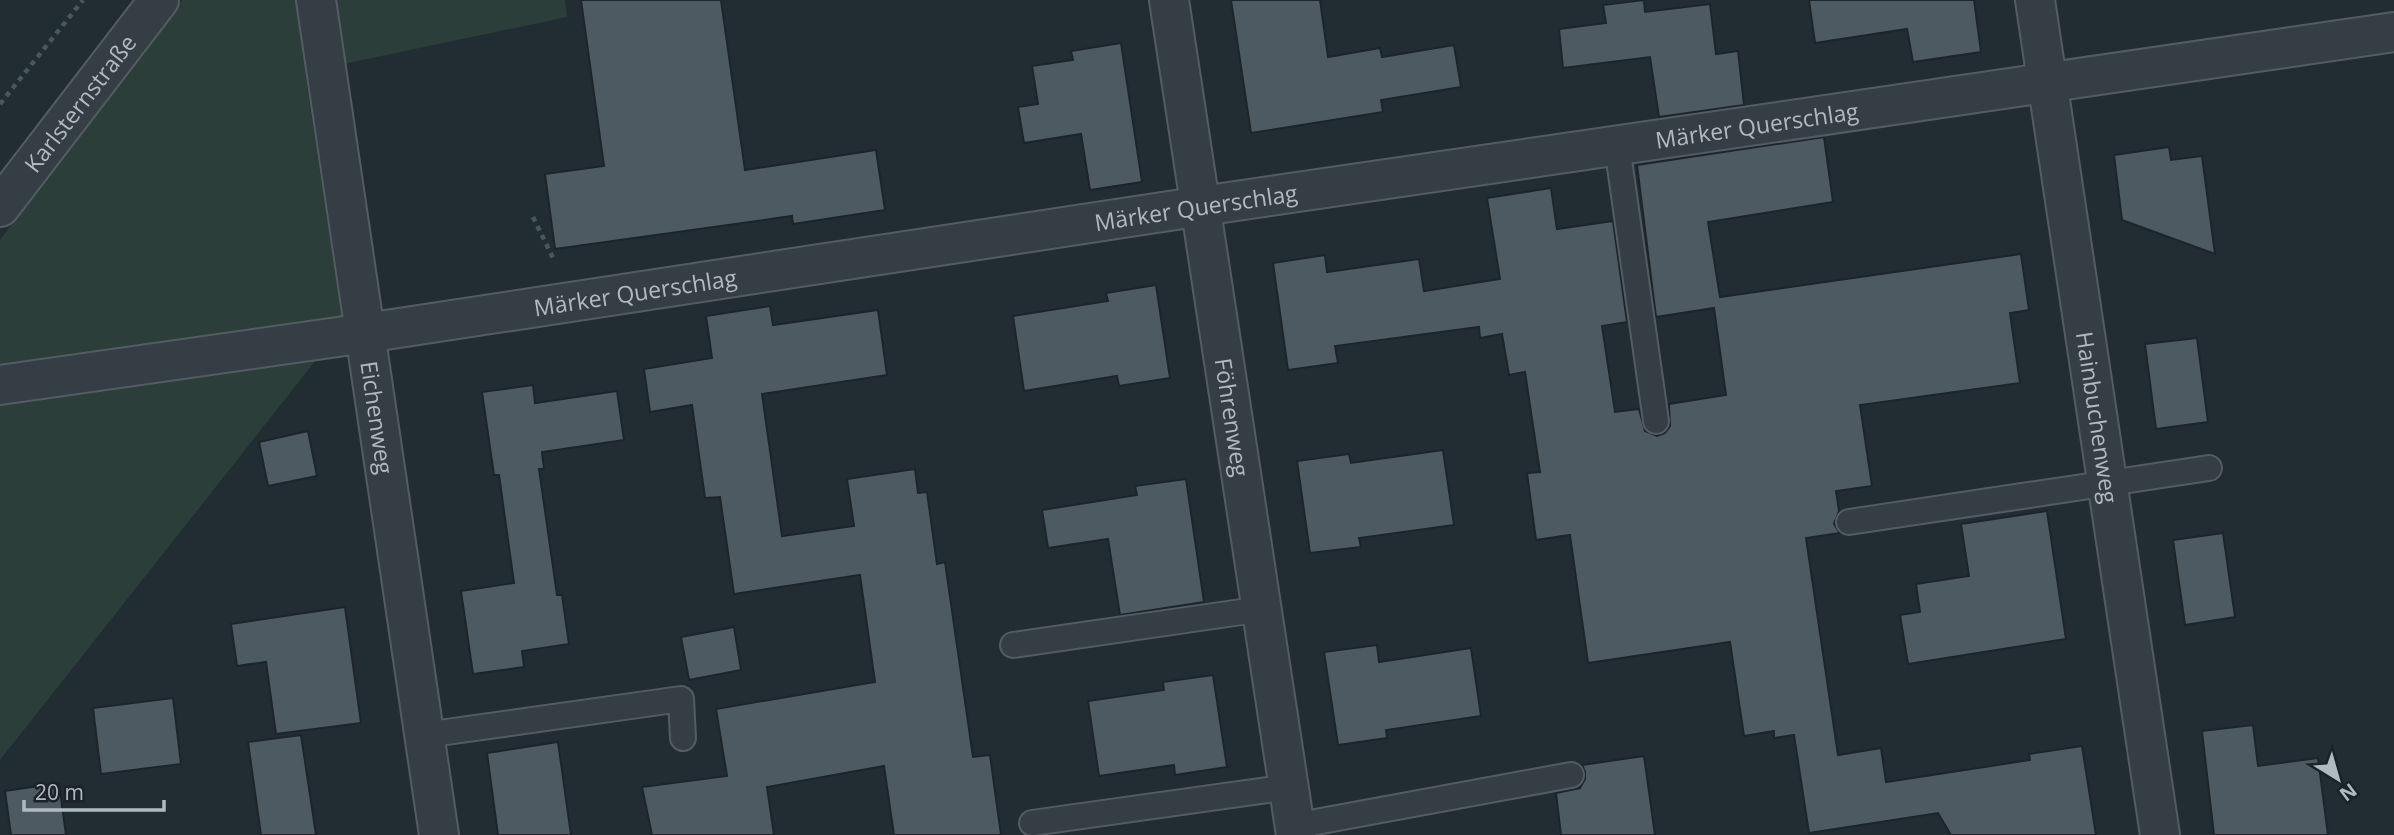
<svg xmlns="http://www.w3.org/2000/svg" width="2394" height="835" font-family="'Open Sans',sans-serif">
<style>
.green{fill:#2b3e39}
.building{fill:#4e5a62;stroke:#1d252b;stroke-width:2}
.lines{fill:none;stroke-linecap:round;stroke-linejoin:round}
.service-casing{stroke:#535c62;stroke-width:28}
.minor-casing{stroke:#535c62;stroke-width:42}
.tertiary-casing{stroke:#535c62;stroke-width:42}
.path{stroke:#485857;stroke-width:4.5;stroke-dasharray:5 5;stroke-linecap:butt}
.service{stroke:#353e44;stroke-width:24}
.minor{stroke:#353e44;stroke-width:38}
.tertiary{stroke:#353e44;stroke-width:38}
.labels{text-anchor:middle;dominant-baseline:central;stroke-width:5;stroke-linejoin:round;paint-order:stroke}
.street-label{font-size:23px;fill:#b0bac1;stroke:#1b2329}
</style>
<rect width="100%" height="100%" fill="#222d33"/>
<polygon class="green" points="182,0 565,0 567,17 305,72 343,326 0,760 0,240"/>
<g class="building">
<polygon points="581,0 721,0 745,170 876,150 885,210 793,224 792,216 555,249 545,174 604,166"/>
<polygon points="1231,0 1320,0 1328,57 1380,48 1382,57 1454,45 1461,87 1381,100 1383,112 1251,133"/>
<polygon points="1644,0 1645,12 1710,4 1716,54 1738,51 1744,105 1659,117 1650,57 1563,68 1559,29 1606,23 1603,5"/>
<polygon points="1809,0 1974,0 1981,52 1913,62 1907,29 1815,43"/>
<polygon points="1121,43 1142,182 1090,190 1081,134 1024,143 1018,107 1038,104 1032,66 1073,60 1071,51"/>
<polygon points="1824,137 1833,202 1708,222 1720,297 2021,254 2029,310 2010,313 2020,383 1860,405 1872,486 1836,491 1839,511 1834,524 1840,533 1806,538 1838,755 1881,748 1886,782 2030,760 2029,754 2082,746 2096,835 1951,835 1938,813 1809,833 1794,735 1774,738 1774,731 1744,736 1730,642 1588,663 1570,535 1536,540 1527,473 1540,472 1525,372 1509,375 1502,334 1480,338 1479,327 1335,346 1338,363 1288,370 1273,263 1325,255 1327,272 1419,259 1424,291 1500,279 1487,198 1551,188 1557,229 1613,221 1627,322 1602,326 1615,412 1639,409 1645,431 1657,436 1665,433 1670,426 1669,404 1726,395 1714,308 1656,317 1637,165"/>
<polygon points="2169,147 2171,160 2202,156 2215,254 2122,220 2114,155"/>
<polygon points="1156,285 1170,378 1119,386 1117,376 1024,391 1013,316 1108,301 1106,293"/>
<polygon points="770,306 773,325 878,310 887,375 762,394 782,536 854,526 847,479 915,469 918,493 927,492 937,564 945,562 973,757 990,755 1001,835 894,835 884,766 767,787 774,835 652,835 642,787 727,776 716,709 875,682 860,575 734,594 720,497 705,498 692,405 650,412 644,369 712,358 706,316"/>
<polygon points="2197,338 2208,422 2156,429 2145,344"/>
<polygon points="533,385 535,403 617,391 624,440 542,452 544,469 539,469 557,595 562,595 569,644 522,651 524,667 473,674 461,591 514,583 499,475 494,475 482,392"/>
<polygon points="308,431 317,476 268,486 259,442"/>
<polygon points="1443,450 1454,525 1359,538 1361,547 1310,553 1297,461 1349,454 1351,463"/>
<polygon points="1186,479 1204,602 1120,615 1108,539 1048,548 1042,510 1137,495 1135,486"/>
<polygon points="2047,511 2066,639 1908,664 1900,615 1920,612 1916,584 1969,576 1961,524"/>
<polygon points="2223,533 2235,617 2185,625 2173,540"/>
<polygon points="345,607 361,723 276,734 266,662 237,666 231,624"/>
<polygon points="734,627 741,670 689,680 681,637"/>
<polygon points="1377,645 1379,662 1471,648 1481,716 1386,730 1387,738 1338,745 1324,652"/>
<polygon points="1213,675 1227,767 1175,775 1174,765 1099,776 1088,701 1164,690 1163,682"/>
<polygon points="173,698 181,764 101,774 93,708"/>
<polygon points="2253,725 2258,766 2318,758 2328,835 2214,835 2202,731"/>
<polygon points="301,735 316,835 261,835 248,742"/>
<polygon points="558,742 571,835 498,835 487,753"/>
<polygon points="1644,756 1655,835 1561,835 1556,793 1580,788 1585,779 1585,772 1582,765"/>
<polygon points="59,783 66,835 11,835 5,791"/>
</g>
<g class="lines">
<defs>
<g id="service">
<polyline points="1617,146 1656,421"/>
<polyline points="1849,522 2209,468"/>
<polyline points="1013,645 1262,609"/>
<polyline points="425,735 681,699 683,738"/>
<polyline points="1032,823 1289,787"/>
<polyline points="1294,826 1571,775"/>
</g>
<g id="minor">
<path id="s1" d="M316 0 439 835"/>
<path id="s2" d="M1169 0 1296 835"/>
<path id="s3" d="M2035 0 2160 835"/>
<path id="s4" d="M0 385 366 333 1202 206 2394 32"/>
</g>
<g id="tertiary">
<path id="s5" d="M0 207 159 0"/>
</g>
</defs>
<use href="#service" class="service-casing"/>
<use href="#minor" class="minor-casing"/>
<use href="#tertiary" class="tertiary-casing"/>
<g class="path">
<polyline points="0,104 83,0"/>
<polyline points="533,217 554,260"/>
</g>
<use href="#service" class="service"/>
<use href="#minor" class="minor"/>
<use href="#tertiary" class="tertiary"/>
</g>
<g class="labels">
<g class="street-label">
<text stroke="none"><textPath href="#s5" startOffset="131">Karlsternstraße</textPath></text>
<text stroke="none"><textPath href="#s4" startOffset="1776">Märker Querschlag</textPath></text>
<text stroke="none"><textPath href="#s4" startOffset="1209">Märker Querschlag</textPath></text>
<text stroke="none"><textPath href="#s4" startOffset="642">Märker Querschlag</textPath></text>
<text stroke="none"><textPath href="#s1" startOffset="422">Eichenweg</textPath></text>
<text stroke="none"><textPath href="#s2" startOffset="422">Föhrenweg</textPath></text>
<text stroke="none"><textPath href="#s3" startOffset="422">Hainbuchenweg</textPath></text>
</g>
</g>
<g transform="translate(2338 779) rotate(143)" stroke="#1b2329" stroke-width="5" paint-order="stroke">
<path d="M0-5L12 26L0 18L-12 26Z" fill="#b0bac1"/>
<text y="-10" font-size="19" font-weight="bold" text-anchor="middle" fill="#b0bac1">N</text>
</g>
<path d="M24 800v10h140v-10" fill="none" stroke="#b0bac1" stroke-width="3.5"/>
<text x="35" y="800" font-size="21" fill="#b0bac1" stroke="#1b2329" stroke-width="5" paint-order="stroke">20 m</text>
</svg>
